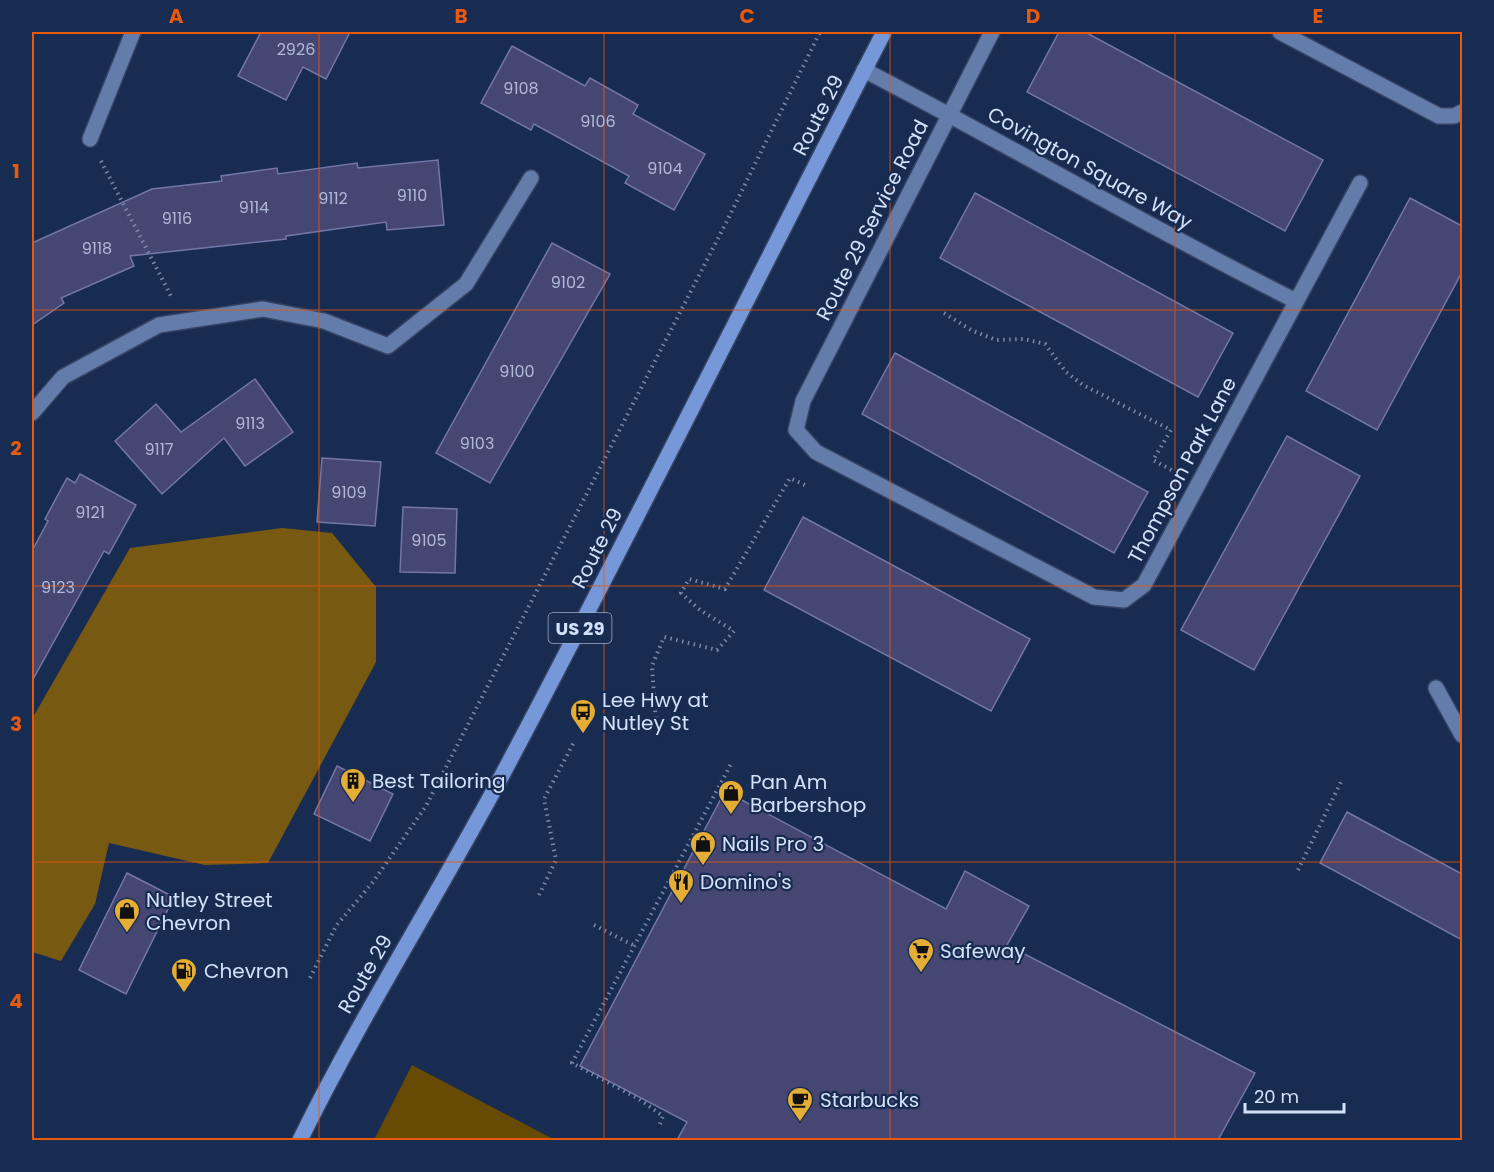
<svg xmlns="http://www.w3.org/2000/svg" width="1494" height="1172" font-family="Poppins,sans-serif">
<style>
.green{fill:#674a03}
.forest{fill:#785911}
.building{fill:#464673;stroke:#7476a7;stroke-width:1.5}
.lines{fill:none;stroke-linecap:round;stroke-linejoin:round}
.minor-casing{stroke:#354465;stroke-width:18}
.major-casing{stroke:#354465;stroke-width:18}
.path{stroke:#7989a9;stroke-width:4;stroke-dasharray:1.5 4.5;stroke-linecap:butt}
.minor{stroke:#647ca9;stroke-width:15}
.major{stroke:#7698d9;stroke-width:15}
.grid{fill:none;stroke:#e8590c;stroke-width:1.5;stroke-opacity:0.55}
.labels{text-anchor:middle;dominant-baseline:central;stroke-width:4.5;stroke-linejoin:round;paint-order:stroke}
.number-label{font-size:16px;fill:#b0bad8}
.shield{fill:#182b51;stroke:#9baac7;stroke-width:1.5}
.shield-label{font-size:18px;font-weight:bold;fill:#d3e1fa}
.street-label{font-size:20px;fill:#d3e1fa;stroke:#182b51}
.poi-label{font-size:20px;fill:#d3e1fa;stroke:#182b51;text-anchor:start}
.neatline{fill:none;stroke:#e8590c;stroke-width:2}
.grid-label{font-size:20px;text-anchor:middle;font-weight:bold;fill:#e8590c}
</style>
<rect width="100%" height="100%" fill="#182b51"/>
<polygon class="green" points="412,1065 555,1140 374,1140"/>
<polygon class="forest" points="282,528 332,533 376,587 376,662 268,863 205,865 109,843 95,904 61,961 32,952 32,719 130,548"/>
<g class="building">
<polygon points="261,32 350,32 326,79 303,67 286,100 238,76"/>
<polygon points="1059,32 1085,32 1323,160 1285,231 1027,92"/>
<polygon points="512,46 585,86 590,78 638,105 633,114 705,154 674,210 625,183 629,176 534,124 531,130 481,103"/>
<polygon points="438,160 444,225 387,230 386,222 286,236 286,239 130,256 134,266 61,298 64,303 32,325 32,243 152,189 222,181 221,176 277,168 278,174 357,163 358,168"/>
<polygon points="975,193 1233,333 1198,397 940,258"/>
<polygon points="1410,198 1462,226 1462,272 1377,430 1306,391"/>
<polygon points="552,243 610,274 490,483 436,453"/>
<polygon points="895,353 1148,492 1114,553 862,414"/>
<polygon points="255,379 293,432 245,466 224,438 162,494 115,441 156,404 181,432"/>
<polygon points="1287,436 1360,476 1254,670 1181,630"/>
<polygon points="322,458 381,462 375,526 317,522"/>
<polygon points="80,474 136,505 109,554 104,551 32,681 32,551 48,521 45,519 67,478 75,483"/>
<polygon points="403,507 457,509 455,573 400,572"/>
<polygon points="803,517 1030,639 991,711 764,590"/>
<polygon points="337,766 393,794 370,841 314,814"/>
<polygon points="725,791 946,909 965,871 1029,906 1007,945 1255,1073 1218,1140 677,1140 687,1122 580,1066"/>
<polygon points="1347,812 1462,874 1462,940 1320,863"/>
<polygon points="127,873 174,897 126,994 79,970"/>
</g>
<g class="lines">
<defs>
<g id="minor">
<polyline points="992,32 803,401 796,430 816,452 1094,597 1124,600 1144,585 1360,183"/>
<polyline points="1280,32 1439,116 1454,116 1462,112"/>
<path d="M864 70C1009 145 1150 228 1296 301"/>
<polyline points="90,139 133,32"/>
<polyline points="32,413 63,377 159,325 263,309 324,321 388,346 466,284 531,178"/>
<polyline points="1436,688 1462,735"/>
</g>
<path id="major" d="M300 1140C363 1012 440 892 507 766 636 523 758 276 884 32"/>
</defs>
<use href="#minor" class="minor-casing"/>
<use href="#major" class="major-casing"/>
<g class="path">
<polyline points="101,161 172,298"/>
<polyline points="944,313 971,330 996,340 1024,339 1045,344 1066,372 1083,385 1171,430 1153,460 1177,473"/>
<polyline points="656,724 652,666 664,637 717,650 734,631 700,610 681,593 689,579 725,589 790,478 807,486"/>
<polyline points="1298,870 1341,782"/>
<polyline points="539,895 556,860 544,799 574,742"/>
<polyline points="594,925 635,946"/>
<polyline points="310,978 336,926 373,882 426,806 727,221 820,32"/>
<polyline points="660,1124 663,1116 639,1099 572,1063 731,764"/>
</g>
<use href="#minor" class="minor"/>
<use href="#major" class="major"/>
</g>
<path class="grid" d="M319 32V1140M604 32V1140M890 32V1140M1175 32V1140M32 310H1462M32 586H1462M32 862H1462"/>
<defs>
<symbol id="bus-pin" viewBox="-11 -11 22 30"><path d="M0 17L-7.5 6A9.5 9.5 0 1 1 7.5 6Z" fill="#e4ad35" stroke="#182b51"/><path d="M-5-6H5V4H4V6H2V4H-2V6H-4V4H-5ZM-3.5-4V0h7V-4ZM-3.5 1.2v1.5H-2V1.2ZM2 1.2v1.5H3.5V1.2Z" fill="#111"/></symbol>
<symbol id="building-pin" viewBox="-11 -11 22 30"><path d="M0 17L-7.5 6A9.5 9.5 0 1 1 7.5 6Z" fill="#e4ad35" stroke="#182b51"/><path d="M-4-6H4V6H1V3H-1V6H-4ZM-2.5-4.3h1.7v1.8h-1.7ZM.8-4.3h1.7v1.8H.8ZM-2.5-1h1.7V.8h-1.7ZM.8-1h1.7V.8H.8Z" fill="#111"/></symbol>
<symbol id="shop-pin" viewBox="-11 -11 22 30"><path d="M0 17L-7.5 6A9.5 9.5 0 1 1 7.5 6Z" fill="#e4ad35" stroke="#182b51"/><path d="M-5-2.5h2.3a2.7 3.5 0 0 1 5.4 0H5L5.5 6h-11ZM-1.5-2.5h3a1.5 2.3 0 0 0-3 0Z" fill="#111"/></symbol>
<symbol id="restaurant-pin" viewBox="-11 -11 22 30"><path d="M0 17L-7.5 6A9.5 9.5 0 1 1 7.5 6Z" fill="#e4ad35" stroke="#182b51"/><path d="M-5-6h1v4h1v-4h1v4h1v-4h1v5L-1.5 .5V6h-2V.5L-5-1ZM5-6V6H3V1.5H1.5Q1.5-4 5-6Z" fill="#111"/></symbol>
<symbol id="supermarket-pin" viewBox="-11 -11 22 30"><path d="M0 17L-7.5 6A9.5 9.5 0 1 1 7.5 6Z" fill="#e4ad35" stroke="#182b51"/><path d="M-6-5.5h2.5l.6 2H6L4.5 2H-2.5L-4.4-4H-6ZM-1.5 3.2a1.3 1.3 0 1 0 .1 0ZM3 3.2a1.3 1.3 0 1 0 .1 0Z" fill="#111"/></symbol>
<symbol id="fuel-pin" viewBox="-11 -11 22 30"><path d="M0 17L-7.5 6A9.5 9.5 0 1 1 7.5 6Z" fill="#e4ad35" stroke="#182b51"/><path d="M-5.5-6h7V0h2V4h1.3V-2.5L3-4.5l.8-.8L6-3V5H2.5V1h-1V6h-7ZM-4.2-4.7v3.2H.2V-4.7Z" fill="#111"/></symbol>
<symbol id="cafe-pin" viewBox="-11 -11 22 30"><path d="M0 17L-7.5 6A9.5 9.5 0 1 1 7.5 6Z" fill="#e4ad35" stroke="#182b51"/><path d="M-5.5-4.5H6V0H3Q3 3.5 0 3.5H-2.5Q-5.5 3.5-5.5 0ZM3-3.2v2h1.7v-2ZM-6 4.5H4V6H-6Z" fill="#111"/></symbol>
</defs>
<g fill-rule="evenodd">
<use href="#bus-pin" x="568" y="697" width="30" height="40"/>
<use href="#building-pin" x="338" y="766" width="30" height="40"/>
<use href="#shop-pin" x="716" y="778" width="30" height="40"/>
<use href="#shop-pin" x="688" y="829" width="30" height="40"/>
<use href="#restaurant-pin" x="666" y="867" width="30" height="40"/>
<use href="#shop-pin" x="112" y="896" width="30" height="40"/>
<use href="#supermarket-pin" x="906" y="936" width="30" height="40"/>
<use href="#fuel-pin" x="169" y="956" width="30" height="40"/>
<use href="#cafe-pin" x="785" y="1085" width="30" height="40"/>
</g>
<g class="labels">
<g class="number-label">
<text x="296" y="49">2926</text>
<text x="521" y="88">9108</text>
<text x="598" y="121">9106</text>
<text x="665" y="168">9104</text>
<text x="412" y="195">9110</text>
<text x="333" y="198">9112</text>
<text x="254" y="207">9114</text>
<text x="177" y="218">9116</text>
<text x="97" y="248">9118</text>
<text x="568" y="282">9102</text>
<text x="517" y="371">9100</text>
<text x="250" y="423">9113</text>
<text x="477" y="443">9103</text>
<text x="159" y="449">9117</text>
<text x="349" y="492">9109</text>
<text x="90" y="512">9121</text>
<text x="429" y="540">9105</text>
<text x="58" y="587">9123</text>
</g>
<rect class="shield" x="548.5" y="613" width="63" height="30" rx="4.5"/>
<g class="shield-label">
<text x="580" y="628">US 29</text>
</g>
<g class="street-label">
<text transform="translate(818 115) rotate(-63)">Route 29</text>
<text transform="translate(1090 168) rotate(29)">Covington Square Way</text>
<text transform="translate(872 220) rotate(-63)">Route 29 Service Road</text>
<text transform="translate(1182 470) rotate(-62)">Thompson Park Lane</text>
<text transform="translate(597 548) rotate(-63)">Route 29</text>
<text transform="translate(365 974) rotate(-60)">Route 29</text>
</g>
<g class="poi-label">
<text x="602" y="700">Lee Hwy at<tspan x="602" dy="23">Nutley St</tspan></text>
<text x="372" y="781">Best Tailoring</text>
<text x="750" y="782">Pan Am<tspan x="750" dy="23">Barbershop</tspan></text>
<text x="722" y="844">Nails Pro 3</text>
<text x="700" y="882">Domino's</text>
<text x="146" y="900">Nutley Street<tspan x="146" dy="23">Chevron</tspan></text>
<text x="940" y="951">Safeway</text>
<text x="204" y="971">Chevron</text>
<text x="820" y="1100">Starbucks</text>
</g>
</g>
<rect width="1494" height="1172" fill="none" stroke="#182b51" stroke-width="66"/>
<path d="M1245 1103v9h99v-9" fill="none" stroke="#d3e1fa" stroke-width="3"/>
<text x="1254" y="1103" font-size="18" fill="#d3e1fa" stroke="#182b51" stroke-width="4.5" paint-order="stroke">20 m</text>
<rect x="33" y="33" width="1428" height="1106" class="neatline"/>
<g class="grid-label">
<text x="176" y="23">A</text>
<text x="461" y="23">B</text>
<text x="747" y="23">C</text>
<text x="1033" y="23">D</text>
<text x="1318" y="23">E</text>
<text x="16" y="178">1</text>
<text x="16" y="455">2</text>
<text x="16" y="731">3</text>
<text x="16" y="1008">4</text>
</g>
</svg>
